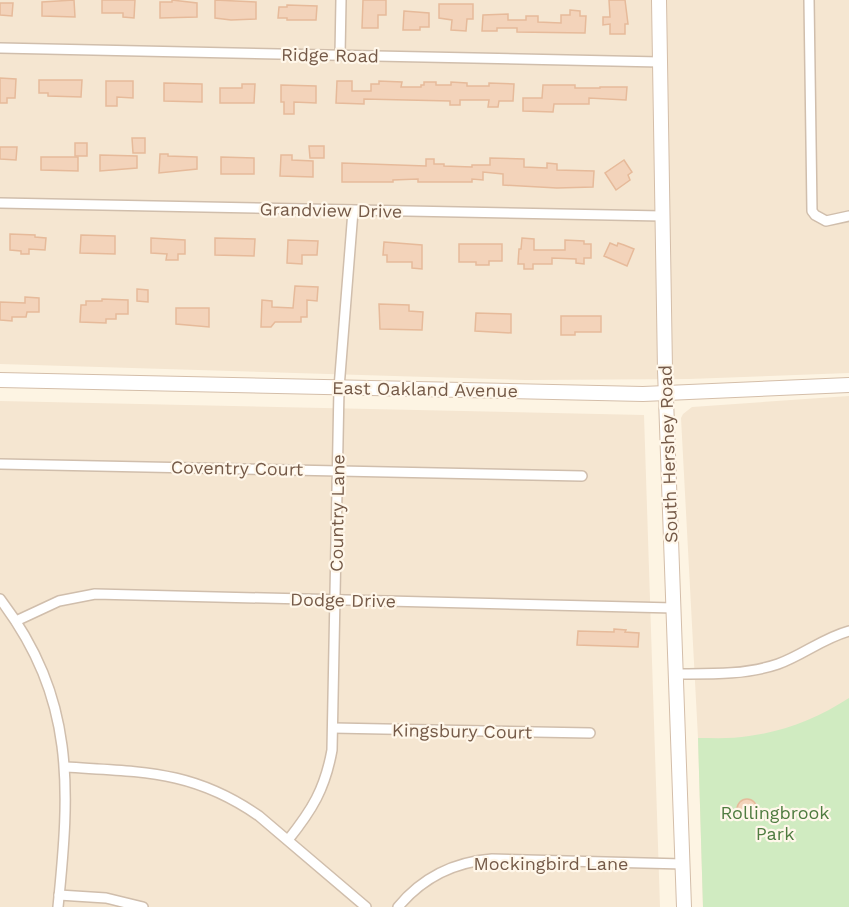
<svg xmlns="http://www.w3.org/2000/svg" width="849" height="907" font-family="'Work Sans',sans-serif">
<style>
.residential{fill:#f5e6d1}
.green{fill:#d0ebc1}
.building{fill:#f3d3ba;stroke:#e6ba9a;stroke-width:1.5}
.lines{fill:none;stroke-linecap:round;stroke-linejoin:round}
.street-casing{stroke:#d0beac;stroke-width:12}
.secondary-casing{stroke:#d4bea9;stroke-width:16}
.street{stroke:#fff;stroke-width:9}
.secondary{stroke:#fff;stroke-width:14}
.labels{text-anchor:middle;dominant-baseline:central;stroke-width:4.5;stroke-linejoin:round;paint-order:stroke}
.street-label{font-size:18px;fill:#755a48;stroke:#fff7ea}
.park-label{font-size:18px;fill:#4f7c40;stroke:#fff7ea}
</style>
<rect width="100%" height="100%" fill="#fdf4e3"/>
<g class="residential">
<polygon points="0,0 849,0 849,373 689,379 526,380 0,364"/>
<polygon points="849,396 849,907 703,907 698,738 681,418 683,414 692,407"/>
<polygon points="0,401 644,415 660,907 0,907"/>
</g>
<path class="green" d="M849 698V907H703L698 738C714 738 733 739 749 736 786 731 818 718 849 698Z"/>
<g class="building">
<polygon points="74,0 75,17 42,16 42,2"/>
<polygon points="102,0 135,0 134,18 123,17 123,13 102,13"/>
<polygon points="172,0 197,3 197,17 160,18 160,2 172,2"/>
<polygon points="215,0 256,2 256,19 231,20 215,18"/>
<polygon points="363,0 386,0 386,15 378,15 378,28 362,28"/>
<polygon points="609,0 625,0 628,24 625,24 625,34 610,34 610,24 603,25 603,17 610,17"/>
<polygon points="0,3 13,3 12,16 0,15"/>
<polygon points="439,4 473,4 473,19 467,19 466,31 451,30 452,20 439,18"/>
<polygon points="287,5 317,6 316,20 287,20 287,18 278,18 279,7 287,7"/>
<polygon points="570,10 580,11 580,16 586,16 585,33 517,32 517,28 497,28 497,31 482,31 483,15 508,14 508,20 526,20 526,16 538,16 538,22 561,23 561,15 570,15"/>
<polygon points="404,11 429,13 429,27 420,27 420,30 403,30"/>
<polygon points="0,78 16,79 15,98 7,98 7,103 0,103"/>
<polygon points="39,80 82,80 81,97 48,96 48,93 39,93"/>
<polygon points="106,81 133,81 133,98 117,97 117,106 106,106"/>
<polygon points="337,81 352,81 352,91 371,91 371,84 379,84 379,81 402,82 401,87 421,87 421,85 424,85 424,82 436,82 436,85 451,85 451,82 467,83 467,86 489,86 489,83 514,84 513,101 499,101 498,107 488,107 489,100 460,100 460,105 450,105 450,101 364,99 364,104 336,103"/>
<polygon points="164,83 202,84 202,102 164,101"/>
<polygon points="242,84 255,84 254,103 220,103 220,88 242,88"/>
<polygon points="281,85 316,86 316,103 294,102 294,114 284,114 284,102 281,102"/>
<polygon points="543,85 575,85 575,88 600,88 600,87 627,87 626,100 589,98 589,104 554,104 553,112 523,111 523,98 542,98"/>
<polygon points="132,138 145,138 145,153 133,153"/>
<rect x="75" y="143" width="12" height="13"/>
<polygon points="309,146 324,146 324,158 310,158"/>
<polygon points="0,147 17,147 16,160 0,159"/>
<polygon points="160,154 168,154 168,156 197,157 197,169 159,173"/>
<polygon points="100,155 137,156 137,168 100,171"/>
<polygon points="281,155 292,155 292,160 313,161 313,177 280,176"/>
<polygon points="41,157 78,157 78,171 41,170"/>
<polygon points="221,157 254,158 254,174 221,174"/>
<polygon points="490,158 524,159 524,167 547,168 547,163 557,164 557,170 594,171 593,187 557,188 503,185 503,174 483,172 483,180 472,179 472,182 418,182 418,179 393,180 393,182 342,182 342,163 426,166 426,159 434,159 434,164 444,164 444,166 472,167 472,165 490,165"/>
<polygon points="624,160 632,172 628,175 630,180 616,190 605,173"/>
<polygon points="10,234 35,235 35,237 46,238 45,250 29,249 29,254 21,254 21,251 10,250"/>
<polygon points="81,235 115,236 115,254 80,253"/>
<polygon points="151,238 185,240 185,254 178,254 178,260 166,260 167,254 151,253"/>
<polygon points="215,238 255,239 254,256 215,255"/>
<polygon points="522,238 534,239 534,250 565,250 565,240 584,241 584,244 591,244 591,258 584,258 584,264 576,263 576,259 552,258 552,264 533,264 533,269 524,269 524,264 518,264 519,249 521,249"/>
<polygon points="288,240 318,241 317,255 302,255 302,264 287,263"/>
<polygon points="384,242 422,245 422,269 412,268 412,262 387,262 387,255 383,255"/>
<polygon points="610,243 617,246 618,243 624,245 634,249 627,266 604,256"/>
<polygon points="459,244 502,244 502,261 489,261 489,265 476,265 476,262 459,262"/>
<polygon points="295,286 318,287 317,301 307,300 307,317 301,317 301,322 275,322 271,327 261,327 262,300 272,301 272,307 293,308"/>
<polygon points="137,289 148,290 148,302 137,301"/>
<polygon points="25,297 39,298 39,312 27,312 26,317 12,317 12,321 0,320 0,302 25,303"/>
<polygon points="102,299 128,300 128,314 116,314 116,319 106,319 106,323 80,322 81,305 86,305 86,301 102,301"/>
<polygon points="379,304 409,305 409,311 423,312 422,330 380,329"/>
<polygon points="176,308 209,308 209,327 176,324"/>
<polygon points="476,313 511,314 511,333 475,331"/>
<polygon points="561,316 601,316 601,332 575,332 575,335 561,335"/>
<polygon points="614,629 626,630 625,632 639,633 638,647 577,645 578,631 614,632"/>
<circle cx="747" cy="809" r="10"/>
</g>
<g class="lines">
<defs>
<g id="street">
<polyline points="809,0 812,211 815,215 826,221 849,216"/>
<polyline points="0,48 660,62"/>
<polyline points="340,55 341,0"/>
<polyline points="0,203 662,216"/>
<polyline points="0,464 582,476"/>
<path d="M0 599C76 699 70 788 58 907"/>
<polyline points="16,621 59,601 95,594 674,608"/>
<path d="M677 674C710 674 746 675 778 664 803 655 823 638 849 631"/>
<polyline points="333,728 590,733"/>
<path d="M66 767C142 772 193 770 259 816L366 907"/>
<path d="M288 840C312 810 325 789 332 750L339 388 353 211"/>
<polyline points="59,895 106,898 143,907"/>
<path d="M398 907C422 878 454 862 492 859L683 864"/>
</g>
<g id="secondary">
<polyline points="659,0 665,370 684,907"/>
<polyline points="0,380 643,394 849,385"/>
</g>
</defs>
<use href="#street" class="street-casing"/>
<use href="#secondary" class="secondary-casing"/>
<use href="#street" class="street"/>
<use href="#secondary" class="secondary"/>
</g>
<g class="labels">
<g class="street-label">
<text transform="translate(330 55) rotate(1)">Ridge Road</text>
<text transform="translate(331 210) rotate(1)">Grandview Drive</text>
<text transform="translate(425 389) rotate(1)">East Oakland Avenue</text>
<text transform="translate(668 454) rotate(-92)">South Hershey Road</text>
<text transform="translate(237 468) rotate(1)">Coventry Court</text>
<text transform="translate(337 513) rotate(-89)">Country Lane</text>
<text transform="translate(343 600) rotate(1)">Dodge Drive</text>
<text transform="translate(462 731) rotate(1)">Kingsbury Court</text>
<text x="551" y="863">Mockingbird Lane</text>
</g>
<g class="park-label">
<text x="775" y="812">Rollingbrook<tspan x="775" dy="21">Park</tspan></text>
</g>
</g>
</svg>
